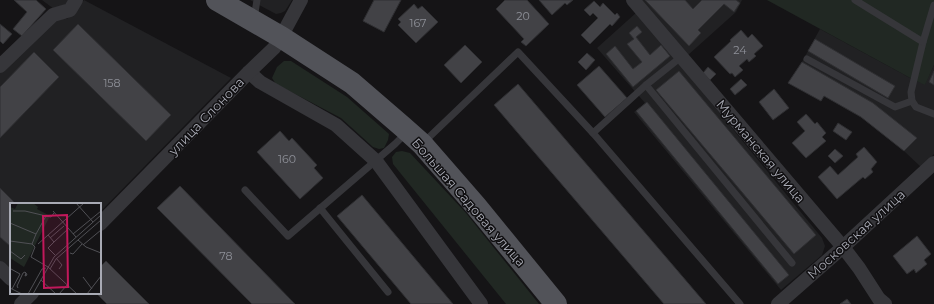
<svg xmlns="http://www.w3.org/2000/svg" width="934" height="304" font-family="Montserrat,sans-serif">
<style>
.built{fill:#212123}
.green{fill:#212823}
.building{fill:#424246;stroke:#2f2f32}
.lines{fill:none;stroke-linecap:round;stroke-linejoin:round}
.lane{stroke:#36363a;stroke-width:7}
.street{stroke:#36363a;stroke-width:14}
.primary{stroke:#525359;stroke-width:22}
.labels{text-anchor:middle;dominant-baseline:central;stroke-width:3;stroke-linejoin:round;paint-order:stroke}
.number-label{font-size:11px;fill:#8e9098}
.street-label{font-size:13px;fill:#a8aab4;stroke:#100f11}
.inset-road{fill:none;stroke:#505055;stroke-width:1}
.view{fill:#c2185b;fill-opacity:0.15;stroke:#c2185b;stroke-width:2}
.inset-edge{fill:none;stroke:#a8aab4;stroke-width:2}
</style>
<rect width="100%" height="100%" fill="#151416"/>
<g class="built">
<polygon points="42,0 70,0 68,3 55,9 67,19 84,0 231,78 100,212 100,204 11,204 11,285 0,274 0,67 54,9"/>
<polygon points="250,0 292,0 285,11 281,13 276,14"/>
<polygon points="640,0 742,0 736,12 688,55"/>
<polygon points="637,12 822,238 825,246 822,255 781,290 634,112 645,103 597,48"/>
<polygon points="820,29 914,80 925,84 934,65 934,154 921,167 904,151 861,117 824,96 821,101 788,83 802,62"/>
</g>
<g class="green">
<polygon points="767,0 934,0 934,65 925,85 914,80"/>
<polygon points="284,61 291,61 347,97 389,134 388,140 384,148 379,149 373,147 341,118 276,84 272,78 277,67"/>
<polygon points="402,151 410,153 466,213 539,304 506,304 393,164 392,157 396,152"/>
</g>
<g class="building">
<polygon points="14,0 36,0 46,9 22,36 13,29 27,12"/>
<polygon points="374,0 401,0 384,32 363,21"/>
<polygon points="505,0 527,0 549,24 526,46 521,42 524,39 496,9"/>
<polygon points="539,0 573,0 567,5 565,3 552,15"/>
<polygon points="645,0 685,0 693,9 702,0 736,0 740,3 734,12 724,4 698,30 701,33 689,46"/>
<polygon points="594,1 600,7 603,3 615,15 617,13 620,17 612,26 610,24 590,44 581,35 598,18 593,13 590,16 584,10"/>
<polygon points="414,4 418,9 422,6 438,22 416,43 398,25 401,22 398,19"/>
<polygon points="0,24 12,34 3,44 0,41"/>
<polygon points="78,24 171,115 146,141 53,50"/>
<polygon points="637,26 642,32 636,37 650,55 661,45 670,56 633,87 606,54 615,46 633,69 642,62 627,44 634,39 629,33"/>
<polygon points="741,30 748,38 752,34 763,46 754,54 756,56 749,62 747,59 739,66 743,70 735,77 732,73 730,74 714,57 731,41 730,40"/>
<polygon points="815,39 895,86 888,98 808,51"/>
<polygon points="465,45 482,62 461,83 444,65"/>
<polygon points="34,52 59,77 0,138 0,87"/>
<polygon points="587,53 595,60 586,70 578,62"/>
<polygon points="802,62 873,103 917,138 904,151 861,117 824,96 821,101 788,83"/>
<polygon points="599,66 627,98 605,117 577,85"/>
<polygon points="708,67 716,74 710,80 703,73"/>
<polygon points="679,71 816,235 794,254 656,90"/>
<polygon points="934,71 934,85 929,82"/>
<polygon points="741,79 747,85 735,95 730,89"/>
<polygon points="518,84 706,304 664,304 494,105"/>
<polygon points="774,89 789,108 773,120 759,102"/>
<polygon points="647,102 789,275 778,284 636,111"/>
<polygon points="806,114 815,124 817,122 826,133 822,137 826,141 806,158 792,143 805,131 797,122"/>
<polygon points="838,123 852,132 846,140 833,131"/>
<polygon points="280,131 289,141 292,138 317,165 314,168 323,178 300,199 257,152"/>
<polygon points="864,147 877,162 871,169 873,172 865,179 863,177 837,199 818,177 830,166 838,175 858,157 856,154"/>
<polygon points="835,149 843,156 835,163 828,156"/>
<polygon points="180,186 295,304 252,304 157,208"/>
<polygon points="0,188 16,204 11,204 11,247 0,237"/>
<polygon points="362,195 453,304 411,304 337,216"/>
<polygon points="917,236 931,254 924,260 927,264 916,273 914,269 907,274 893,256"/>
<polygon points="106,261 149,304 107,304 96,293 100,293 100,267"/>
<polygon points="847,299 851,304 840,304"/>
</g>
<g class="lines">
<g class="lane">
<polyline points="855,0 923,42 911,92 912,101 916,107 934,114"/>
<polyline points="254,19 257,0"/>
<polyline points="923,42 934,5"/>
<polyline points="807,59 895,107 912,101"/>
<polyline points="646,85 792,263"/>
<polyline points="593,133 740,304"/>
<polyline points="423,143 518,52 593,133 646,85 681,57"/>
<polyline points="245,190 288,236 395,144 406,133"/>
<polyline points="320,208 388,292"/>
</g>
<g class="street">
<polyline points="633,0 843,247 859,268 879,299 885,304"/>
<polyline points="0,66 53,15 70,10 76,0"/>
<polyline points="249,72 260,82 336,125 376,161 481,304"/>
<polyline points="100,224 249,72 274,48 281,37 301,0"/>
<polyline points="0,268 11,279"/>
<polyline points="21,304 32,293"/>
<polyline points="778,304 843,247 934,163"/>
</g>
<polyline class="primary" points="217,0 281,37 352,83 403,127 422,144 476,206 556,304"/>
</g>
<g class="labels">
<g class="number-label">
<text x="523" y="16">20</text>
<text x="418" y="23">167</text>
<text x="740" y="50">24</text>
<text x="112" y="83">158</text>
<text x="287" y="159">160</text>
<text x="226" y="256">78</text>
</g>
<g class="street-label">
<text transform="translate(206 116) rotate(-46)">улица Слонова</text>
<text transform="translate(761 151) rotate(50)">Мурманская улица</text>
<text transform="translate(469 202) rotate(49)">Большая Садовая улица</text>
<text transform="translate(856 234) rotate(-42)">Московская улица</text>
</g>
</g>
<g transform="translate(10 203)">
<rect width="91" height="91" fill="#151416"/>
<path d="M8 0H23L28 4 27 6 40 13 14 64 0 55V4L5 6Z" fill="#212823"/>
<path class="inset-road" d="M66 0 83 19M3 8H15L36 13M43 8 66 34M44 10 41 14 36 13 26 31 22 41 25 44 21 54 38 64 67 91M0 20 26 31M63 31 91 8M38 32 44 39 38 45 45 52M40 35 54 23M68 37 76 44 91 50M0 38 22 41M44 39 58 26M28 41 74 0M73 42 91 27M0 48 11 56 15 52M60 50 63 51 72 41M46 55 52 62 49 66M1 66 10 71 2 86M40 66 46 56 91 17M73 74 82 86M31 77 46 91M0 85 12 91M8 85 7 83 13 70 15 69 16 70 17 72 15 73 16 70M18 91 32 66 36 65M23 91 44 54 91 12M49 91 57 82M77 91 91 73"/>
<path class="view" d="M57 12 58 84 34 85 33 13Z"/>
<rect width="91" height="91" class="inset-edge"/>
</g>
</svg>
